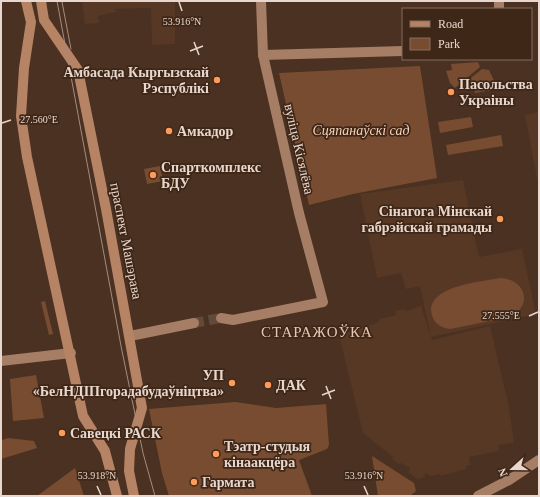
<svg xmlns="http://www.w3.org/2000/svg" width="540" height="497" font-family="Georgia,serif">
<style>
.built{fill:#573824}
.green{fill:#784c31}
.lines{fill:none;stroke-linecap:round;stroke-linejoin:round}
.secondary-tunnel{stroke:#624a3b;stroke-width:10;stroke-dasharray:10 5;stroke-linecap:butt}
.secondary{stroke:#a67d65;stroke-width:10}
.primary{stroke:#b68365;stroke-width:10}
.tram{stroke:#a28d81;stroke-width:1}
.ticks{fill:none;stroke:#e8d7ce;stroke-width:1.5}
.poi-dot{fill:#ff9b5a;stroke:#3f2717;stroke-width:1.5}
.labels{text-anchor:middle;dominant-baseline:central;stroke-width:3.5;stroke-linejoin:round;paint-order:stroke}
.poi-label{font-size:14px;font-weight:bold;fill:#e8d7ce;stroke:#3f2717;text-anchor:start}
.park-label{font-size:14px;font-style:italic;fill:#f7d1ba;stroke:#3f2717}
.street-label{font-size:14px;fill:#e8d7ce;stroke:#3f2717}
.neighbourhood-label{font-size:15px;letter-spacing:1px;fill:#e7c6b3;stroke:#3f2717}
.ticks-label{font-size:10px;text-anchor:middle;fill:#e8d7ce;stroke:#3f2717;stroke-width:3.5;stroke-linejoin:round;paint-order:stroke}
</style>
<rect width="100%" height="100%" fill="#4a3121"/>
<g class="built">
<polygon points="82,1 175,1 175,44 152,45 151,8 115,9 116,12 98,16 99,23 85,24"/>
<polygon points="539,112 539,189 525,115"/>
<polygon points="463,180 479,257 522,249 536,314 431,337 432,340 490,326 509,407 514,443 498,445 499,451 469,457 470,465 466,466 466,469 441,476 440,474 430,476 426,473 424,477 418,479 408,472 410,468 401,463 399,464 392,459 393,457 363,433 339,335 377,323 380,319 396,315 395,311 404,309 406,311 421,306 431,337 420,286 406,289 401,273 377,278 360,194"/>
</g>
<g class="green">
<polygon points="478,62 480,67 455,88 450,83 446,71 452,70 451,64"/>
<polygon points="420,66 437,178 353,194 309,205 279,73"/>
<polygon points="482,69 489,70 498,89 475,93 474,89 463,91 457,89"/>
<polygon points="471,117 473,127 440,133 438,122"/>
<polygon points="501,135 503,146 448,155 446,145"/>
<polygon points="160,166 163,181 147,184 144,169"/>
<path d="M500 278C525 279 534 305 510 317L450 329C438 328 431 320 431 308 435 285 480 282 500 278Z"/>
<polygon points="45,301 53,334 49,335 41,302"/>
<polygon points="36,375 44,418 13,421 10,379"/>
<polygon points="235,402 276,408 326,404 329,445 327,449 299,460 312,496 169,496 162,473 149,409"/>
<polygon points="1,438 2,440 8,438 34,441 37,448 1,459"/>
<polygon points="372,456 414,483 416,491 410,496 378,496"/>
<polygon points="75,468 84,496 37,496"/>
</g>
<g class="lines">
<polyline class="secondary-tunnel" points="194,323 221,318"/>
<g class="secondary">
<polyline points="499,1 499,9"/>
<polyline points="263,55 403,51"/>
<polyline points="221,318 233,320 323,302 299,213 263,55 261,1"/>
<polyline points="130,336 194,323"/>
<polyline points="1,361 71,353"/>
<polyline points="478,496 509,480 539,460"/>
</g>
<g class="primary">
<polyline points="26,1 31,22 24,68 21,116 27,157 83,416 105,451 117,496"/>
<polyline points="41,1 44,20 78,70 106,209 142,408 130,449 129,471 134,496"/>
</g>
<g class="tram">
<polyline points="57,1 121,346 143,453 155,496"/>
<polyline points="62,2 71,49"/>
</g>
</g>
<path class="ticks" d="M179 2 182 11M194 42 199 55M190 51 203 46M2 123 11 120M529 316 538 312M326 386 331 399M322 395 335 390M97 486 101 495M364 486 368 495"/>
<g class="poi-dot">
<circle cx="217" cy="80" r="4"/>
<circle cx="451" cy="92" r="4"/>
<circle cx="169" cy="131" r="4"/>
<circle cx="153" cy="175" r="4"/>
<circle cx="500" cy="219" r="4"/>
<circle cx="232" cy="383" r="4"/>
<circle cx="268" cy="385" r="4"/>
<circle cx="62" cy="433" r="4"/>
<circle cx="216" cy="454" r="4"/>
<circle cx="194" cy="482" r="4"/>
</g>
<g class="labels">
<g class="poi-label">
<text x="209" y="72" text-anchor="end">Амбасада Кыргызскай<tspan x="209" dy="16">Рэспублікі</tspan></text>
<text x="459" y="84">Пасольства<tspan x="459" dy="16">Украіны</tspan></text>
<text x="177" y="131">Амкадор</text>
<text x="161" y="167">Спарткомплекс<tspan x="161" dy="16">БДУ</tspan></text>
<text x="492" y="211" text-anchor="end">Сінагога Мінскай<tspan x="492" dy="16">габрэйскай грамады</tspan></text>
<text x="224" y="375" text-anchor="end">УП<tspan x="224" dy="16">«БелНДІПгорадабудаўніцтва»</tspan></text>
<text x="276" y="385">ДАК</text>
<text x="70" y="433">Савецкі РАСК</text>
<text x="224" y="446">Тэатр-студыя<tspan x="224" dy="16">кінаакцёра</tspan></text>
<text x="202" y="482">Гармата</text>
</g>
<g class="park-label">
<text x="361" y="130">Сцяпанаўскі сад</text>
</g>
<g class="street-label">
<text transform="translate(299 149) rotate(77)">вуліца Кісялёва</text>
<text transform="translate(126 241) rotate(79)">праспект Машэрава</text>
</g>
<g class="neighbourhood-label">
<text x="317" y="332">СТАРАЖОЎКА</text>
</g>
</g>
<g class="ticks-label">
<text x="182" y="25">53.916°N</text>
<text x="39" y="123">27.560°E</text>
<text x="501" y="319">27.555°E</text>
<text x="97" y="479">53.918°N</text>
<text x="364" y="479">53.916°N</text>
</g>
<rect width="540" height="497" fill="none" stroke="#e8d7ce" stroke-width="4"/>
<rect x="402" y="8" width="130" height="52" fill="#3f2717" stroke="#836d60"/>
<rect x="410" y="21" width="20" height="6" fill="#b68365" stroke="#836d60"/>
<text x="438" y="28" font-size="12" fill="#e8d7ce">Road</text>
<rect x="410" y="38" width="20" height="12" fill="#784c31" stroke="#836d60"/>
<text x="438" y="48" font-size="12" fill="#e8d7ce">Park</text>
<g transform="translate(512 469) rotate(249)" stroke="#3f2717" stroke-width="3" paint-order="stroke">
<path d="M0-3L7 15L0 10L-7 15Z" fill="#e8d7ce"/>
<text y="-6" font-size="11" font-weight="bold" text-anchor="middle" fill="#e8d7ce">N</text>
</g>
</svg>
